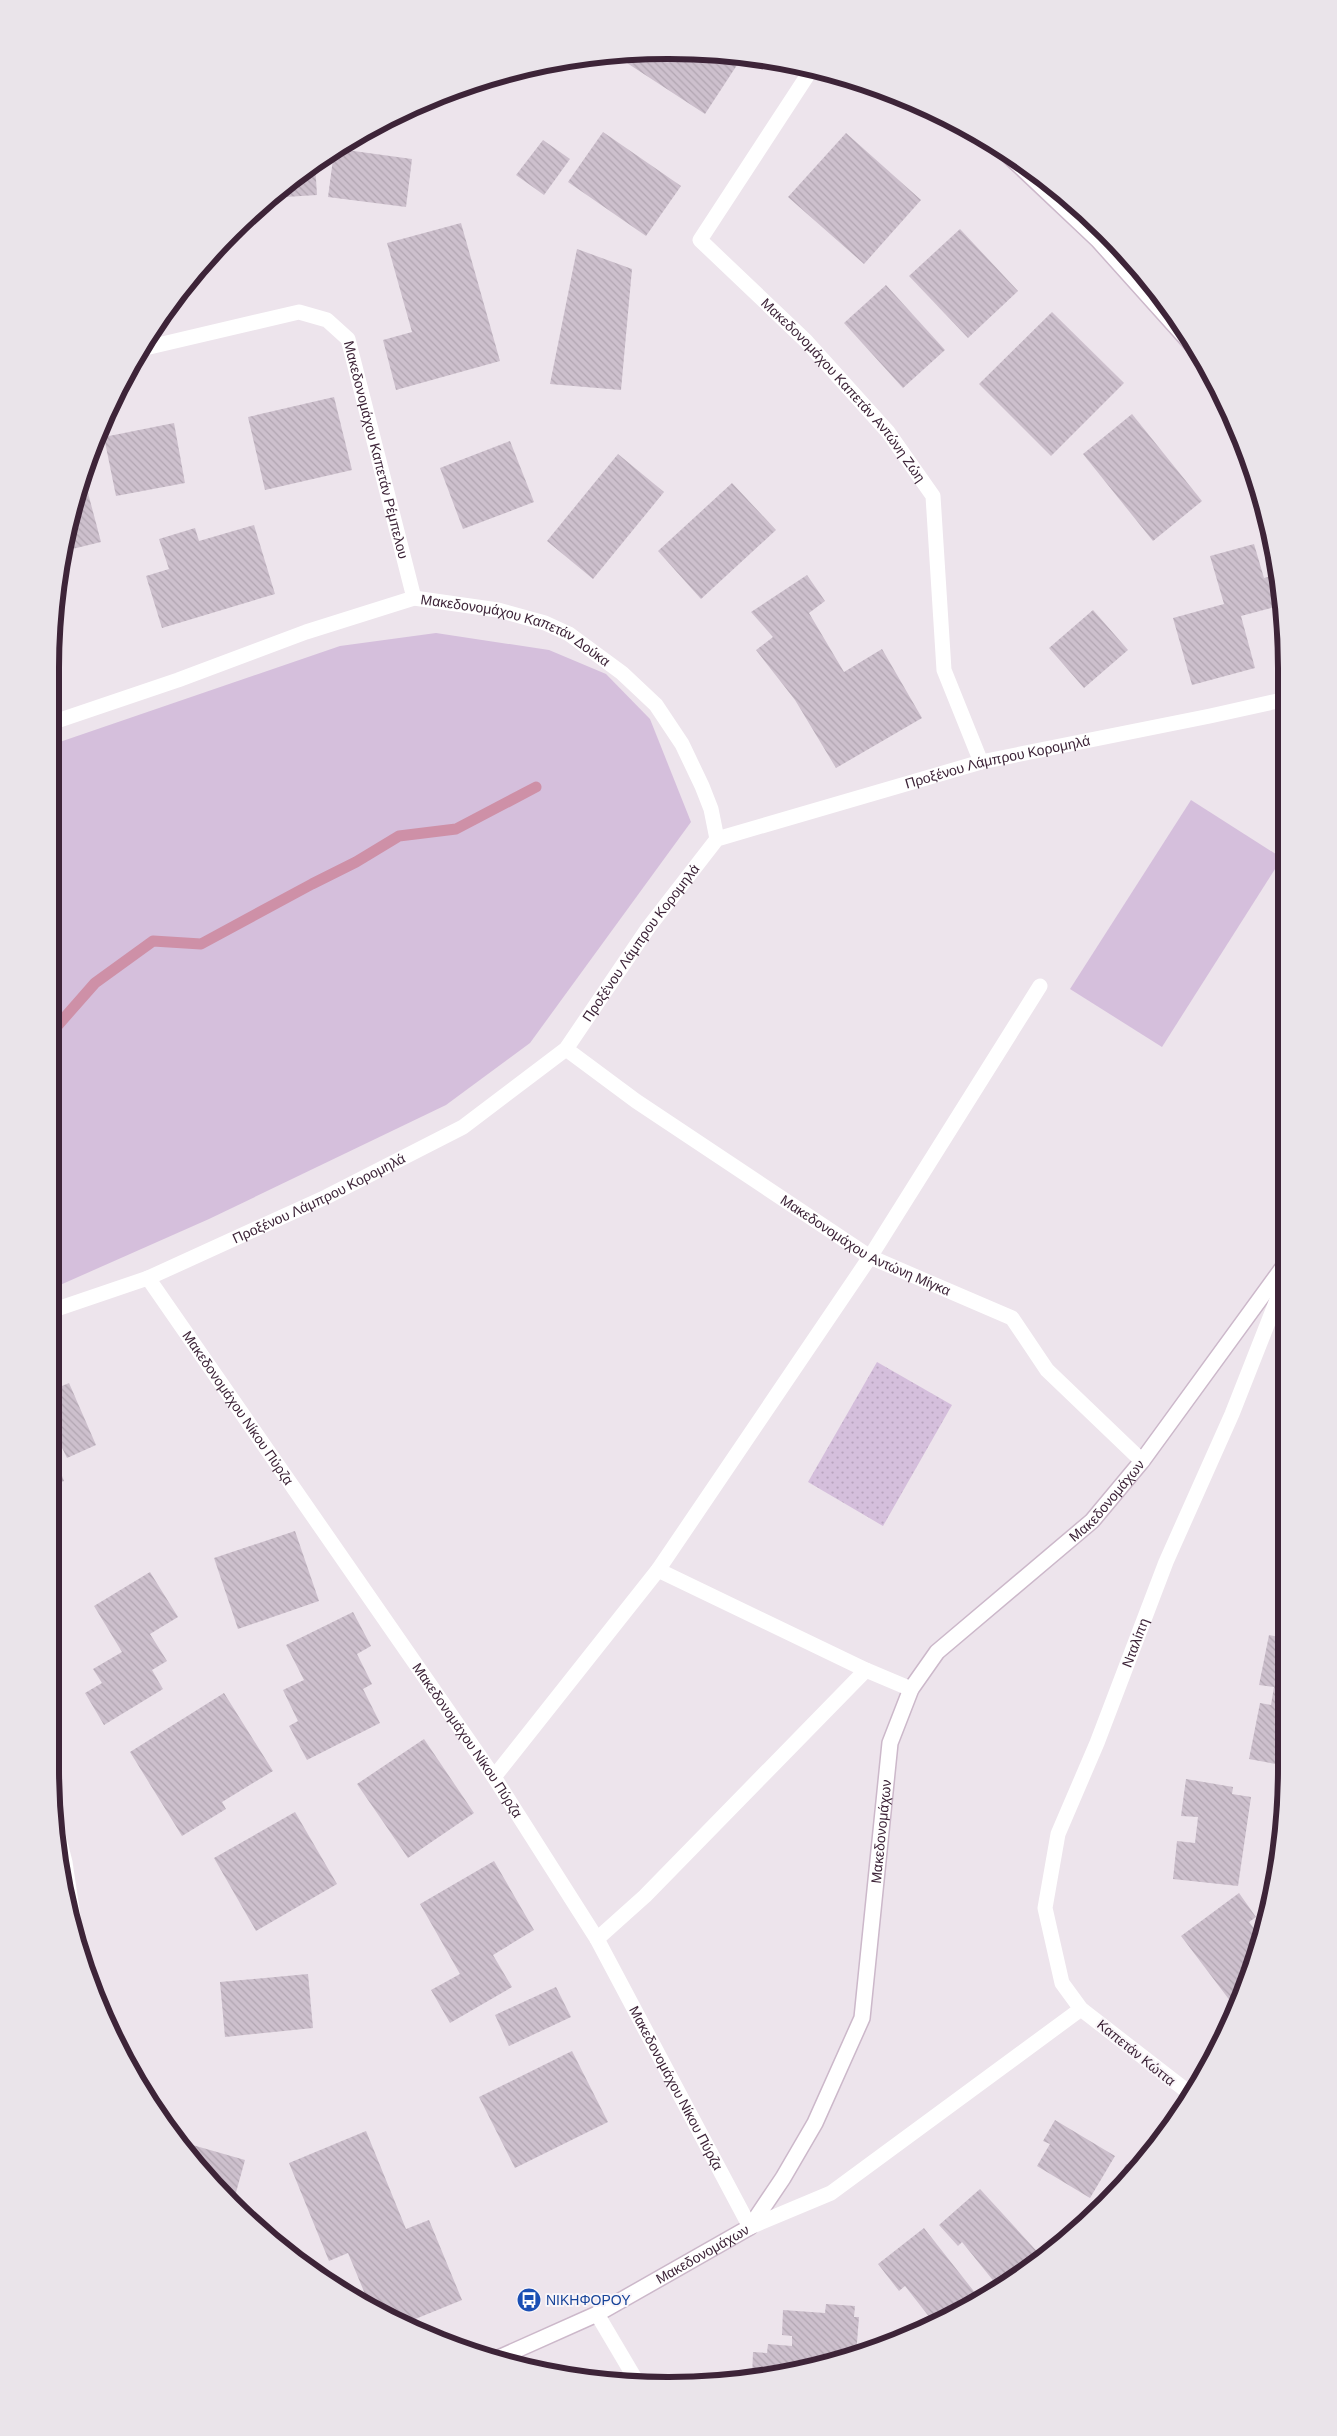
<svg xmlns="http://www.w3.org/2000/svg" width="1337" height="2436" font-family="Rubik,sans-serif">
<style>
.green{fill:#d5bfdc}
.park{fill:url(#park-dots)}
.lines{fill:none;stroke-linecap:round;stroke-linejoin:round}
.stream{stroke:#ce90a7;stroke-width:11}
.building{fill:url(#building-back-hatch)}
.secondary-casing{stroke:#ccb8ca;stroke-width:18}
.street{stroke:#fff;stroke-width:15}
.secondary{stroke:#fff;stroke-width:15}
.labels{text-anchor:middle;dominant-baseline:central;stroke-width:4;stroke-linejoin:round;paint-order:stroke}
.street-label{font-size:14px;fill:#3d2438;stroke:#f9f5f9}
.transit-label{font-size:14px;fill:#164399;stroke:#f9f5f9;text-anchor:start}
.rim{fill:none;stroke:#3d2438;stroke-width:6}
</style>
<defs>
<pattern id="park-dots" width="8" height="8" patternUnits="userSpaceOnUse" patternTransform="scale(1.25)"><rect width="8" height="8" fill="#d5bfdc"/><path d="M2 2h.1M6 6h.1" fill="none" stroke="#b8a4be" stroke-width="1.8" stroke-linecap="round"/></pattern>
<pattern id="building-back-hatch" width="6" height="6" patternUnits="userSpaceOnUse" patternTransform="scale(1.25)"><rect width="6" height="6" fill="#cdc0cd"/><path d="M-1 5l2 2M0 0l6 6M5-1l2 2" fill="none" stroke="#b1a5b1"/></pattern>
</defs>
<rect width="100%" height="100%" fill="#ede4ec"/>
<g class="green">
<polygon points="436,633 549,650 606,674 650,719 691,822 530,1043 446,1105 209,1219 51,1289 51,745 340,646"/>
<polygon points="1191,800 1282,858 1162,1047 1070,989"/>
</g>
<polygon class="park" points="877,1362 952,1405 883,1526 808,1482"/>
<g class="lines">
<polyline class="stream" points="51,1033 95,983 153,941 201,944 312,884 356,862 399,836 456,829 536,787"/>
</g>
<g class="building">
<polygon points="635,52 728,55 739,62 705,114 627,63"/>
<polygon points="603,132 681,186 646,236 568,182"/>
<polygon points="846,133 921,200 864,264 788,197"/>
<polygon points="543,140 570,159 544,195 516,175"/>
<polygon points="339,149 412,159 406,207 328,197 334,152"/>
<polygon points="315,164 317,195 270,198 292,178"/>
<polygon points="461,223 500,361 396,390 383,340 412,332 387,243"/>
<polygon points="960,229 1018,291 968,338 909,276"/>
<polygon points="577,249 632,269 621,390 550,384"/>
<polygon points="886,285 945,350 903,388 844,323"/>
<polygon points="1052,312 1124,383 1051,456 979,384"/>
<polygon points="334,397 352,470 265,490 248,417"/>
<polygon points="1132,414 1202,501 1153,541 1083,454"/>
<polygon points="174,423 185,483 116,496 104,437"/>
<polygon points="510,441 534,502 463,529 440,468"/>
<polygon points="618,454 664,492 593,579 547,541"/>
<polygon points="84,478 101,542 64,551 71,508"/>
<polygon points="732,483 776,530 701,599 658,551"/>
<polygon points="254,525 275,594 162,628 146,576 169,569 159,539 195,528 199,541"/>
<polygon points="1254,544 1264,578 1278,574 1282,588 1282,605 1241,616 1255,668 1192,685 1173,618 1224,604 1210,556"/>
<polygon points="807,575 825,601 809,613 844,672 882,649 922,718 836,768 795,700 756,650 773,637 751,612"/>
<polygon points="1093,610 1128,650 1084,688 1049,648"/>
<polygon points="69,1383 96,1445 67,1458 50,1423 50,1391"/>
<polygon points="50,1445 64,1481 50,1486"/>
<polygon points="295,1531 319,1601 238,1629 214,1558"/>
<polygon points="50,1564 58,1569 50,1584"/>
<polygon points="150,1572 178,1617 150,1634 167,1661 152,1670 163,1689 104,1725 85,1693 102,1683 93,1669 122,1652 94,1606"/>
<polygon points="50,1603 58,1608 50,1623"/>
<polygon points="353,1612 371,1646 357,1654 372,1684 363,1689 380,1723 307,1760 289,1726 298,1721 283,1690 304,1680 286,1645"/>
<polygon points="1269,1635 1285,1638 1286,1766 1249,1759 1260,1703 1271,1705 1274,1687 1259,1685"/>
<polygon points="224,1693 273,1771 222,1802 226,1809 182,1836 130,1752"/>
<polygon points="424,1739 474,1813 408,1858 357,1784"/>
<polygon points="1186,1779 1233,1787 1232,1794 1251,1797 1238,1886 1173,1879 1177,1841 1195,1843 1198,1817 1181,1816"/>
<polygon points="295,1812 337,1884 256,1931 214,1858"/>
<polygon points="494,1861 534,1930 493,1955 512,1987 450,2023 431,1990 460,1974 420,1904"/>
<polygon points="1239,1893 1256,1917 1249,1922 1261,1938 1234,2006 1181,1936"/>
<polygon points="308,1974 313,2028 225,2037 220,1982"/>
<polygon points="556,1987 571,2017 509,2046 495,2015"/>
<polygon points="572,2051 608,2122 515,2168 479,2097"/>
<polygon points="1055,2120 1115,2156 1090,2198 1037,2166 1050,2144 1043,2141"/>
<polygon points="366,2131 406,2229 429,2220 462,2300 403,2324 370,2306 348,2253 329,2261 289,2163"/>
<polygon points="175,2140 245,2160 235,2196 230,2194 229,2198"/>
<polygon points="1126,2164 1136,2169 1111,2195"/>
<polygon points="980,2189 1043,2258 1000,2289 962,2242 958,2246 939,2225"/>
<polygon points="924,2228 980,2299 934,2323 905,2286 899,2291 878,2264"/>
<polygon points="826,2304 855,2306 854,2317 859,2317 856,2355 839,2361 817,2360 816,2367 752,2378 753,2352 767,2353 768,2344 792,2346 792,2336 782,2335 783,2310 825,2313"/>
</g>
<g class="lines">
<defs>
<g id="secondary">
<polyline points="1008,155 1098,240 1194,347"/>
<path id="s8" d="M494 2360 597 2314 750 2227 783 2178 815 2123 862 2018 890 1743 911 1689 937 1652 1092 1521 1142 1461 1284 1266"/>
</g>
</defs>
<use href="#secondary" class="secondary-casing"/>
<g class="street">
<path id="s1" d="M811 70 700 240 806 341 888 432 933 496 944 670 981 762"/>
<path id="s2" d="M141 349 299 312 327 320 348 339 414 598"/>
<path id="s3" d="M51 723 178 680 306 632 414 598 498 610 545 623 569 634 622 673 656 705 682 744 702 786 711 809 717 839"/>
<path id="s4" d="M566 1049 636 1101 870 1257 1012 1318 1047 1370 1142 1461"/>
<path id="s5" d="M148 1278 494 1777 597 1939 750 2227 831 2193 1081 2009"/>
<path id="s6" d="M51 1311 148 1278 326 1197 463 1127 566 1049 648 928 717 839 981 762 1210 716 1282 700"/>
<polyline points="658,1570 866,1670 911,1689"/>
<polyline points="494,1777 658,1570 870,1257 1040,986"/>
<polyline points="56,1827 65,1862 78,1950"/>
<polyline points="597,1939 645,1896 866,1670"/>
<path id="s7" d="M1192 2095 1081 2009 1062 1983 1045 1908 1058 1834 1097 1743 1166 1562 1232 1414 1284 1282"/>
<polyline points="597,2314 639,2385"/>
</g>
<use href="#secondary" class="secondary"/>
</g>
<defs>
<symbol id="bus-disc" viewBox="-11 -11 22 22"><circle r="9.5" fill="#1a4fb4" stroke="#f9f5f9"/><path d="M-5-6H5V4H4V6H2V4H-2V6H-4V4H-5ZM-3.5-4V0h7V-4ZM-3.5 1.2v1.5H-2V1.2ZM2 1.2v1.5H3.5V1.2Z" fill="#fff"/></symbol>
</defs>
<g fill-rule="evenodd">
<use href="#bus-disc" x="515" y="2286" width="28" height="28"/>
</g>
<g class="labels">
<g class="street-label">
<text stroke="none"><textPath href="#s1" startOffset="411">Μακεδονομάχου Καπετάν Αντώνη Ζώη</textPath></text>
<text stroke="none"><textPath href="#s2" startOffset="334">Μακεδονομάχου Καπετάν Ρέμπελου</textPath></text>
<text stroke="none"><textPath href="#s3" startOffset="492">Μακεδονομάχου Καπετάν Δούκα</textPath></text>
<text stroke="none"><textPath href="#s6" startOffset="1131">Προξένου Λάμπρου Κορομηλά</textPath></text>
<text stroke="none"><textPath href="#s6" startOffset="711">Προξένου Λάμπρου Κορομηλά</textPath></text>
<text stroke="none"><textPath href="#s6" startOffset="291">Προξένου Λάμπρου Κορομηλά</textPath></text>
<text stroke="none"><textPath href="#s4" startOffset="359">Μακεδονομάχου Αντώνη Μίγκα</textPath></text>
<text stroke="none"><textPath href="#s5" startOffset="158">Μακεδονομάχου Νίκου Πύρζα</textPath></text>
<text stroke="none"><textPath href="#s8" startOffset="1134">Μακεδονομάχων</textPath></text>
<text stroke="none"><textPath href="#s7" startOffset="531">Νταλίπη</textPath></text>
<text stroke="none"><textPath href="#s5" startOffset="562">Μακεδονομάχου Νίκου Πύρζα</textPath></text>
<text stroke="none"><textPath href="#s8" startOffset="714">Μακεδονομάχων</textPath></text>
<text transform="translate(1136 2053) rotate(39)">Καπετάν Κώττα</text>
<text stroke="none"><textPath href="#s5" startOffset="968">Μακεδονομάχου Νίκου Πύρζα</textPath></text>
<text stroke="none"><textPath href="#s8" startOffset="234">Μακεδονομάχων</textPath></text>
</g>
<g class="transit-label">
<text x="546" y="2300">ΝΙΚΗΦΟΡΟΥ</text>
</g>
</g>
<path d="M0 0H1337V2436H0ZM668 59H669A609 609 0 0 1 1278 668V1768A609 609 0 0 1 669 2377H668A609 609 0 0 1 59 1768V668A609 609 0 0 1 668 59Z" fill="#eae4ea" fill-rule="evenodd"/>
<path class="rim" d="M668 59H669A609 609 0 0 1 1278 668V1768A609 609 0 0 1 669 2377H668A609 609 0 0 1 59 1768V668A609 609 0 0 1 668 59Z"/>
</svg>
